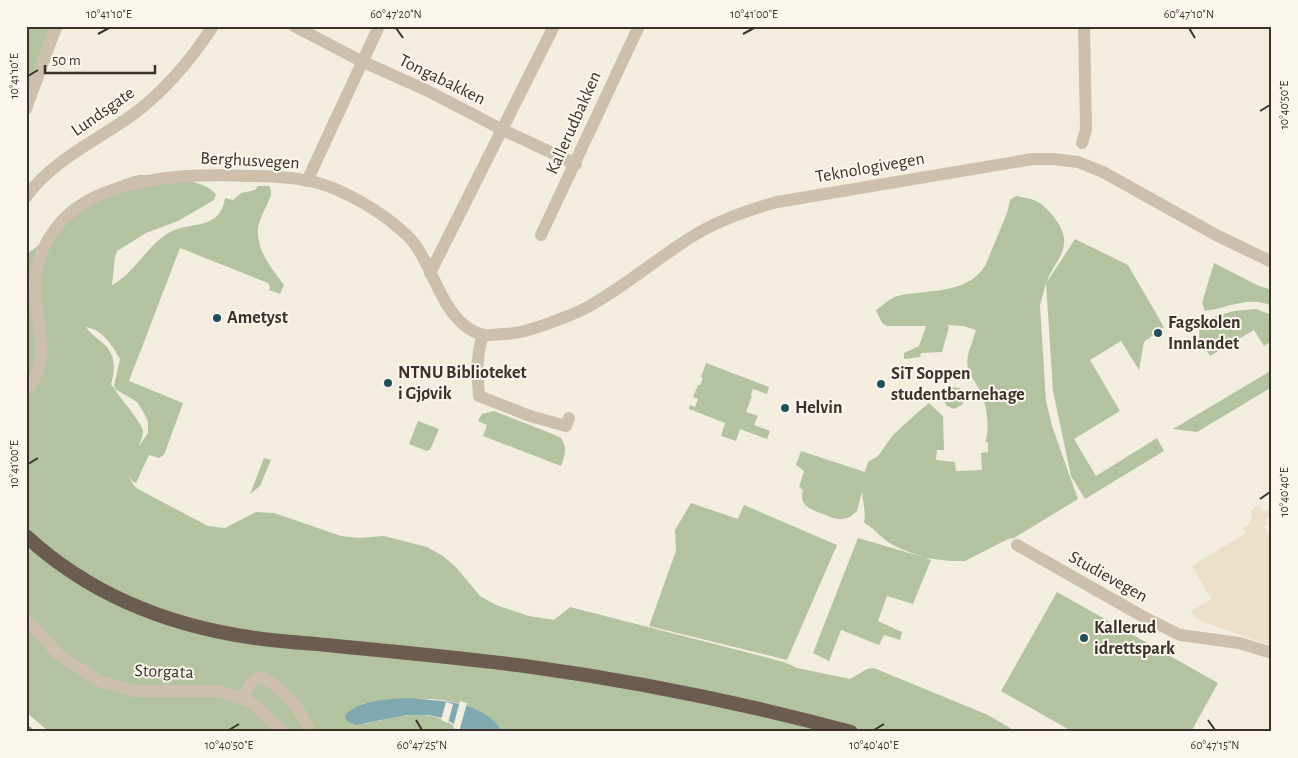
<svg xmlns="http://www.w3.org/2000/svg" width="1298" height="758" font-family="'Alegreya Sans',sans-serif">
<style>
.green{fill:#b3c3a0;fill-rule:evenodd}
.plaza{fill:#ebe0c7}
.water{fill:#7fa8b1}
.pier{fill:#f3ede0}
.lines{fill:none;stroke-linecap:round;stroke-linejoin:round}
.minor{stroke:#ccbfab;stroke-width:12}
.secondary{stroke:#a08e7d;stroke-width:12}
.trunk{stroke:#6c5c4f;stroke-width:14}
.ticks{fill:none;stroke:#3a312b;stroke-width:2}
.poi-dot{fill:#1f505c;stroke:#fbf6ed;stroke-width:2}
.labels{text-anchor:middle;dominant-baseline:central;stroke-width:4;stroke-linejoin:round;paint-order:stroke}
.street-label{font-size:18px;fill:#3a312b;stroke:#fbf6ed}
.poi-label{font-size:18px;font-weight:bold;fill:#3a312b;stroke:#fbf6ed;text-anchor:start}
.neatline{fill:none;stroke:#3a312b;stroke-width:2}
.ticks-label{font-size:12px;text-anchor:middle;fill:#3a312b}
</style>
<rect width="100%" height="100%" fill="#f3ede0"/>
<g class="green">
<polygon points="26,26 63,26 26,122"/>
<path d="M140 175C160 177 203 178 216 194L214 200 178 221 146 233 117 251 115 257 112 285C135 273 147 245 170 232 191 221 220 231 225 198L233 200 241 193 255 190 258 186H269L271 190V195C267 206 260 217 258 228 256 250 272 269 284 285L280 294 269 290 270 288 268 283 180 248 129 381 183 403 164 455 159 458 149 455 136 483 132 481 128 474 131 481 136 488 208 526 225 528 256 512 274 513 341 536 358 538 384 536 427 547 443 556 456 567 480 596 496 605 529 616 554 620 570 607 784 662 797 668 850 679 867 669 874 668 988 715 1017 732H503C475 690 404 697 361 704L364 724C403 716 429 705 463 732H49L26 712V254C64 232 95 182 140 175ZM86 327C103 330 112 345 120 359L114 386 115 389 137 402 144 413 148 422V433L139 446C140 442 143 436 143 431 142 423 117 394 111 384 115 371 116 357 106 346 99 339 92 336 86 327Z"/>
<path d="M1016 196C1023 197 1035 199 1041 204 1051 211 1066 230 1064 243 1063 258 1051 268 1047 282L1075 239 1128 265 1164 327 1144 342 1139 370 1121 341 1090 360 1120 411 1074 439 1096 476 1157 438 1164 451 1085 499 1071 476 1053 391 1046 283 1040 305 1046 401 1052 426 1078 499 1014 538 1008 539 965 561H951L925 558 931 560 913 604 887 596 878 621 902 632 900 640 884 635 879 645 841 630 829 661 813 653 858 538 923 557C913 553 902 550 893 545 881 539 875 528 864 523 866 513 863 502 862 492L857 511C853 515 849 518 843 519 836 520 830 517 823 514 812 510 798 506 803 490L799 487 804 471 796 465 801 451 865 472 868 462 878 456 893 435 918 412 929 403 943 416 944 450H937L936 460 955 462 956 471 982 470 981 453 988 452V442H985C990 430 987 406 981 393 977 384 971 378 968 368 965 356 973 342 976 330L963 326 947 325 949 327 942 352 921 353 920 357 904 359V353L919 346 926 326H887L882 323 876 310C881 307 886 302 891 299 899 294 909 294 917 293 943 290 972 289 986 264L1007 213 1010 200Z"/>
<path d="M1214 263 1257 285 1272 290V306C1249 295 1228 308 1205 311L1202 303Z"/>
<polygon points="1256,309 1272,315 1272,341 1264,346 1254,330 1210,356 1199,339 1200,321 1234,311"/>
<polygon points="706,363 769,387 767,394 753,389 751,395 752,396 746,412 758,416 754,425 770,431 767,439 740,429 736,441 721,436 725,423 689,409 690,405 695,407 698,399 693,397 698,385 700,385 703,378 701,377"/>
<polygon points="1272,370 1272,387 1197,432 1173,429"/>
<path d="M952 387 960 388C968 399 966 404 954 409L947 406 941 397 947 389Z"/>
<path d="M494 411 560 437C568 447 565 455 561 466L483 436 487 425 478 421 482 414Z"/>
<polygon points="418,421 439,429 430,450 427,451 409,444"/>
<polygon points="264,458 271,460 260,486 250,494"/>
<polygon points="691,503 738,519 744,505 837,545 787,660 649,626 676,551 675,530"/>
<polygon points="1057,592 1218,683 1191,732 1073,732 1001,691"/>
</g>
<polygon class="plaza" points="1259,505 1263,512 1268,509 1269,512 1269,517 1265,519 1268,524 1264,526 1272,539 1272,646 1201,621 1194,616 1191,611 1211,599 1192,566 1246,533 1243,528 1251,523 1249,520 1252,519 1251,510"/>
<path class="water" d="M412 698C446 702 482 700 503 732H463L451 722 442 718 428 715H407L356 725C351 723 346 722 345 716 357 699 392 699 412 698Z"/>
<g class="pier">
<polygon points="460,701 467,703 459,732 453,727"/>
<polygon points="446,702 453,704 448,723 441,720"/>
</g>
<g class="lines">
<g class="minor">
<polyline points="294,26 361,61 426,90 503,130 576,164"/>
<polyline points="26,109 56,26"/>
<polyline points="1082,143 1086,130 1084,26"/>
<polyline points="307,181 379,26"/>
<path d="M26 197C50 162 97 140 131 116 164 92 191 60 213 26"/>
<polyline points="541,235 639,26"/>
<polyline points="430,273 554,26"/>
<path d="M483 335C476 356 477 374 479 396L530 416 566 426 569 418"/>
<path d="M30 386C51 355 37 329 35 294 33 274 41 248 53 232 65 214 84 201 104 193 149 175 201 174 248 176 271 176 296 177 318 183 346 191 380 211 401 230 407 235 414 242 418 249 436 276 446 325 483 335 488 336 497 334 503 334 518 334 532 329 547 324 562 318 579 313 593 304 628 284 659 257 693 236 719 220 748 210 777 202L1033 159H1053L1078 162 1103 172 1216 235 1272 262"/>
<polyline points="1017,545 1142,616 1180,635 1239,643 1272,653"/>
<polyline points="26,619 60,656 100,681 133,691 218,691 243,699 255,705 283,732"/>
<path d="M243 699 251 682 261 677C285 689 300 707 310 732"/>
</g>
<polyline class="secondary" points="26,731 27,732"/>
<path class="trunk" d="M26 536C90 595 169 626 255 638 282 642 309 643 336 646 399 652 463 658 525 666 635 681 744 703 851 732"/>
</g>
<path class="ticks" d="M396 28 403 38M1189 28 1195 38M98 34 109 28M743 34 754 28M28 76 38 70M1260 111 1270 105M28 464 38 458M1260 499 1270 492M416 720 422 730M1208 720 1215 730M229 730 239 724M874 730 884 724"/>
<g class="poi-dot">
<circle cx="217" cy="318" r="5"/>
<circle cx="1158" cy="333" r="5"/>
<circle cx="388" cy="383" r="5"/>
<circle cx="881" cy="384" r="5"/>
<circle cx="785" cy="408" r="5"/>
<circle cx="1084" cy="638" r="5"/>
</g>
<g class="labels">
<g class="street-label">
<text transform="translate(442 80) rotate(26)">Tongabakken</text>
<text transform="translate(103 112) rotate(-35)">Lundsgate</text>
<text transform="translate(574 123) rotate(-66)">Kallerudbakken</text>
<text transform="translate(250 161) rotate(3)">Berghusvegen</text>
<text transform="translate(870 168) rotate(-10)">Teknologivegen</text>
<text transform="translate(1108 577) rotate(29)">Studievegen</text>
<text transform="translate(164 672) rotate(2)">Storgata</text>
</g>
<g class="poi-label">
<text x="227" y="318">Ametyst</text>
<text x="1168" y="323">Fagskolen<tspan x="1168" dy="21">Innlandet</tspan></text>
<text x="398" y="373">NTNU Biblioteket<tspan x="398" dy="21">i Gjøvik</tspan></text>
<text x="891" y="374">SiT Soppen<tspan x="891" dy="21">studentbarnehage</tspan></text>
<text x="795" y="408">Helvin</text>
<text x="1094" y="628">Kallerud<tspan x="1094" dy="21">idrettspark</tspan></text>
</g>
</g>
<rect width="1298" height="758" fill="none" stroke="#fbf6ed" stroke-width="55"/>
<path d="M45 65v8h110v-8" fill="none" stroke="#3a312b" stroke-width="2.5"/>
<text x="52" y="65" font-size="15" fill="#3a312b" stroke="#fbf6ed" stroke-width="4" paint-order="stroke">50 m</text>
<rect x="28" y="28" width="1242" height="702" class="neatline"/>
<g class="ticks-label">
<text x="109" y="18">10°41'10"E</text>
<text x="396" y="18">60°47'20"N</text>
<text x="754" y="18">10°41'00"E</text>
<text x="1189" y="18">60°47'10"N</text>
<text transform="translate(14 76) rotate(-90)" y="4">10°41'10"E</text>
<text transform="translate(1284 105) rotate(-90)" y="4">10°40'50"E</text>
<text transform="translate(14 464) rotate(-90)" y="4">10°41'00"E</text>
<text transform="translate(1284 492) rotate(-90)" y="4">10°40'40"E</text>
<text x="229" y="749">10°40'50"E</text>
<text x="422" y="749">60°47'25"N</text>
<text x="874" y="749">10°40'40"E</text>
<text x="1215" y="749">60°47'15"N</text>
</g>
</svg>
